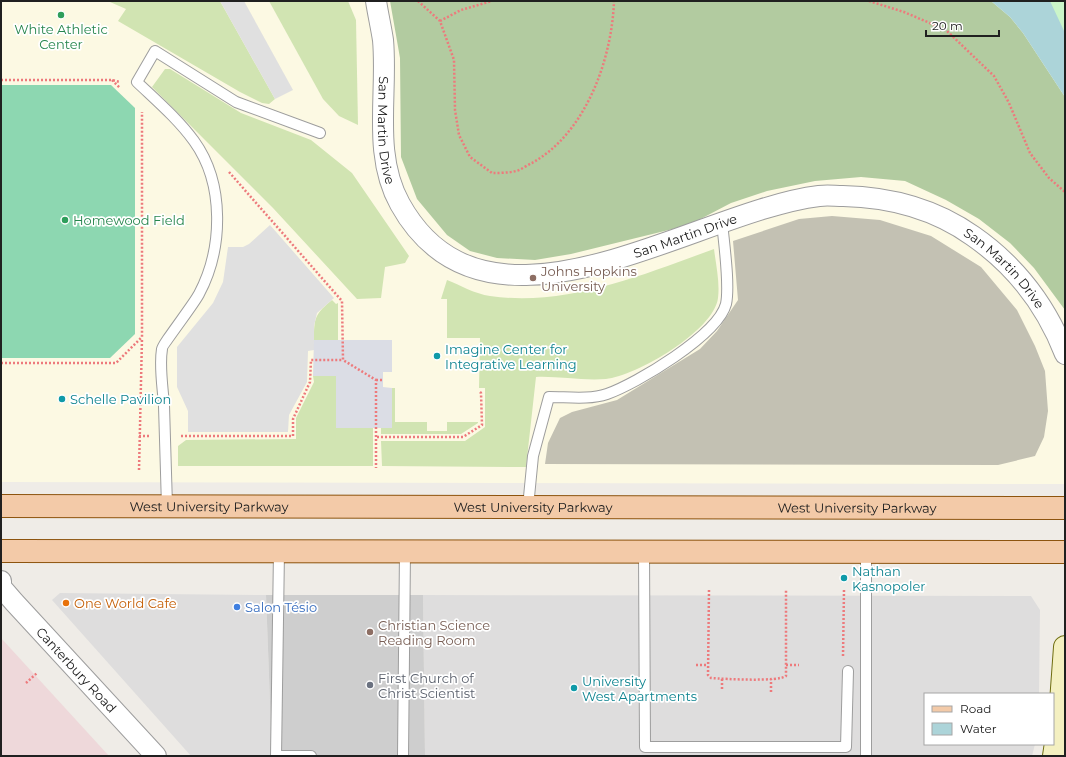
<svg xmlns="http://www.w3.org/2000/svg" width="1066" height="757" font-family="Montserrat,sans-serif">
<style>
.residential{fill:#dedddd}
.commercial{fill:#eed8da}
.education{fill:#fcf9e3}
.religious{fill:#cecece}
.construction{fill:#c3c1b3}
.grass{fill:#d1e4b2}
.forest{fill:#b2cba0}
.park{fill:#cbf5c9}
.pitch{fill:#8dd7b1}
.parking{fill:#e0e0e0}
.plaza{fill:#dbdde5}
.water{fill:#acd4d9}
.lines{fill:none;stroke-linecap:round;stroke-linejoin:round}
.lane-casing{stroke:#9d9d9d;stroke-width:12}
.street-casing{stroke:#9d9d9d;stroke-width:22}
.secondary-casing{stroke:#6e6d0f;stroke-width:24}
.primary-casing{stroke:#8d540e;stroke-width:24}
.path{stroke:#ed7a7c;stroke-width:2.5;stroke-dasharray:2 2;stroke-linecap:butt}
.lane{stroke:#fff;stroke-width:10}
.street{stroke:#fff;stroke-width:20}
.secondary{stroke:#f4f0c1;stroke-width:22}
.primary{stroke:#f3caa8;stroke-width:22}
.leisure-dot{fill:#2e9e5b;stroke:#fff;stroke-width:1.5}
.education-dot{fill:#8d6e63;stroke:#fff;stroke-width:1.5}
.culture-dot{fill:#0f9aa8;stroke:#fff;stroke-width:1.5}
.food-dot{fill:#e8710a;stroke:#fff;stroke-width:1.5}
.shop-dot{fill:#3f7fe0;stroke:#fff;stroke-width:1.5}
.worship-dot{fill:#6b7280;stroke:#fff;stroke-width:1.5}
.labels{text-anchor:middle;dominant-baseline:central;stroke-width:3.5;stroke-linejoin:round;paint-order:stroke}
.leisure-label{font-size:13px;fill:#27864d;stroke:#fff}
.street-label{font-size:13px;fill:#202020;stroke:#fff}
.education-label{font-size:13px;fill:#785e54;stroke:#fff;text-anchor:start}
.culture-label{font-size:13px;fill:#0d838f;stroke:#fff;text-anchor:start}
.food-label{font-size:13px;fill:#c56008;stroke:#fff;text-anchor:start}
.shop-label{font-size:13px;fill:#366cbe;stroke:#fff;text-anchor:start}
.worship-label{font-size:13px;fill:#5b616d;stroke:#fff;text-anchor:start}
</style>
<rect width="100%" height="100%" fill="#efece7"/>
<g class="residential">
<polygon points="60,593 266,595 272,756 191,756 52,600"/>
<polygon points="423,595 1031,596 1040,610 1039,694 925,694 925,744 1035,744 1032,756 425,756"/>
</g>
<polygon class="commercial" points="1,638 109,756 1,756"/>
<polygon class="education" points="1,1 1018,1 1065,74 1065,484 1,482"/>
<polygon class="religious" points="266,595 423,595 425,756 272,756"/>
<polygon class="construction" points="832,216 880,220 931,236 981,267 1017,310 1035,346 1045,371 1048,411 1044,437 1035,456 998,465 545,464 548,443 560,418 572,412 617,400 700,349 717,331 738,300 733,241 799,219"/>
<g class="grass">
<polygon points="102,1 220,1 275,99 269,104 262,103 240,92 118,21 126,9 110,2"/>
<polygon points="269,1 348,1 356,20 358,125 339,116 323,99"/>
<polygon points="165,69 170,69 241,113 311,140 352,173 409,256 405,263 385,267 381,298 357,299 273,208 152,87"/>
<path d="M714 249C716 265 720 283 718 298 714 331 636 376 606 379 583 381 558 376 536 377L526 467 382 466 381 441H465L485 427V388H479L480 338H447V299H441L447 280C460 285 475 294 490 296 567 307 642 275 714 249Z"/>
<path d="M332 300 336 304 338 303V340H314C314 318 315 314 332 300Z"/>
<polygon points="336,375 336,428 373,428 373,466 178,466 178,446 186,440 296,439 296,418 314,382 313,376"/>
<polygon points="392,388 395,388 395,422 427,422 427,431 447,431 447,422 478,422 478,423 461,434 381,434 381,428 392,428"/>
</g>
<polygon class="forest" points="390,1 991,1 1010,17 1023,33 1065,97 1065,310 1034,268 1010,243 979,219 946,200 905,181 861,177 815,181 767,191 731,203 689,225 571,254 535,260 497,258 470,251 447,235 417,199 401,157 400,58"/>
<polygon class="park" points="1018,1 1065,1 1065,74"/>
<polygon class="pitch" points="1,85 111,85 135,108 135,334 110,358 1,358"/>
<g class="parking">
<polygon points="220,1 244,1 293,90 275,99"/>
<polygon points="270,225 334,298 317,313 314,326 314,350 308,351 307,382 289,415 288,432 188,432 188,411 177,387 177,347 213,303 223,282 228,247 243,247 249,244"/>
</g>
<polygon class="plaza" points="314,340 392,340 392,372 383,372 383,387 392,388 392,428 336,428 336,376 313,376"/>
<polygon class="water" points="991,1 1050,1 1065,33 1065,97 1023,33 1010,17"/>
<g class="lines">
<defs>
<g id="lane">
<path d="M167 506C166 473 165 439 164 406 163 388 159 367 162 349 162 345 194 304 199 294 223 249 225 184 194 141 178 119 157 101 137 82L155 51 236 102 320 133"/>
<path d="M528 507 533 456 549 397C568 397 589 400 607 394 636 384 718 335 726 304 730 285 724 244 722 222"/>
<polyline points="279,551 276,756 311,756"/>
<polyline points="644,552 645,747 846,747 848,671"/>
<polyline points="866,552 866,756"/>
<polyline points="403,756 405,551"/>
</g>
<g id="street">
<path id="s1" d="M376 1C378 14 381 27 383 40 388 94 372 154 400 204 487 361 695 211 819 196 827 195 835 196 843 196 890 197 935 209 973 236 1016 266 1046 305 1065 354"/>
<path id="s2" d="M1 581V587L14 602 156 756"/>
</g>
<polyline id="secondary" points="1054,756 1060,716 1065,647"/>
<g id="primary">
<path id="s3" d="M1 506 1065 508"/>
<polyline points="1,551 1065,552"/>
</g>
</defs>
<use href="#lane" class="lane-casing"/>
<use href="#street" class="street-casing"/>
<use href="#secondary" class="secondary-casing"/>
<use href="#primary" class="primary-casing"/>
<g class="path">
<path d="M418 1 440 21 454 60 455 110 459 135 470 157 492 173C499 173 508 173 516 171 521 170 527 165 532 163 586 133 612 59 614 1"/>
<polyline points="869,1 904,12 946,30 994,76 1009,103 1030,153 1049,178 1065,192"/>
<polyline points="440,21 461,10 492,1"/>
<polyline points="1,80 112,80 120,82"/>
<polyline points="112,80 120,88"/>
<polyline points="229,172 342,301 343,360 376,380 376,468"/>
<polyline points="1,363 116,363 142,337 142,112"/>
<polyline points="376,380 383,380"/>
<polyline points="139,436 149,436"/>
<polyline points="181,436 293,436 293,419 310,382 311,360 343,360"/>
<polyline points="377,437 463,437 482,425 481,393 480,392"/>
<polyline points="139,470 142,338"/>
<path d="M709 590 708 675 711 678C725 679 778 682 786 676V590"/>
<polyline points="843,656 844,590"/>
<polyline points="696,665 708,665"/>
<polyline points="786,665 799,665"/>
<polyline points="722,679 722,691"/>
<polyline points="26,683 37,673"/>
<polyline points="771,692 771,679"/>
</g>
<use href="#lane" class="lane"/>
<use href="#street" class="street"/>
<use href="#secondary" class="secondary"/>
<use href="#primary" class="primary"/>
</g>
<g class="leisure-dot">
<circle cx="61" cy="15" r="4"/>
<circle cx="65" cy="220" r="4"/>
</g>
<g class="education-dot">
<circle cx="533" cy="278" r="4"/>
<circle cx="370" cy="632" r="4"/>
</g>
<g class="culture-dot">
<circle cx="437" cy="356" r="4"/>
<circle cx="62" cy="399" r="4"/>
<circle cx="844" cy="578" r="4"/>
<circle cx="574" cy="688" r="4"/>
</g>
<circle class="food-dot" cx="66" cy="603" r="4"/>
<circle class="shop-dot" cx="237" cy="607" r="4"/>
<circle class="worship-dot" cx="370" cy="685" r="4"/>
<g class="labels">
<g class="leisure-label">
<text x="61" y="29">White Athletic<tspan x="61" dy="15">Center</tspan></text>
<text x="73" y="220" text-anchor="start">Homewood Field</text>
</g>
<g class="street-label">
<text stroke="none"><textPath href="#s1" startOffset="130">San Martin Drive</textPath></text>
<text stroke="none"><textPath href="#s1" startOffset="524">San Martin Drive</textPath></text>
<text stroke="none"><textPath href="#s1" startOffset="871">San Martin Drive</textPath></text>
<text stroke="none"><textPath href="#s3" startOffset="208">West University Parkway</textPath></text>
<text stroke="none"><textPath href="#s3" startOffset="532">West University Parkway</textPath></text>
<text stroke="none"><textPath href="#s3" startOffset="856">West University Parkway</textPath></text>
<text stroke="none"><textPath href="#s2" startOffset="118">Canterbury Road</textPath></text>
</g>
<g class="education-label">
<text x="541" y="271">Johns Hopkins<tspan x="541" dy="15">University</tspan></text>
<text x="378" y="625">Christian Science<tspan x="378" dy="15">Reading Room</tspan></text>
</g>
<g class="culture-label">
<text x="445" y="349">Imagine Center for<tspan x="445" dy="15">Integrative Learning</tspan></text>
<text x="70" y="399">Schelle Pavilion</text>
<text x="852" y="571">Nathan<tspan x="852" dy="15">Kasnopoler</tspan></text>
<text x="582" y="681">University<tspan x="582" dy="15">West Apartments</tspan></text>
</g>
<g class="food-label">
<text x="74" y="603">One World Cafe</text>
</g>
<g class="shop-label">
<text x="245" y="607">Salon Tésio</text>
</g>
<g class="worship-label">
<text x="378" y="678">First Church of<tspan x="378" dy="15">Christ Scientist</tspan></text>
</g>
</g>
<rect width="1066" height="757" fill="none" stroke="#202020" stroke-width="4"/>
<rect x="924" y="693" width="130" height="52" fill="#ffffff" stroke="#a6a6a6"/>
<rect x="932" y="706" width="20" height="6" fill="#f3caa8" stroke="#a6a6a6"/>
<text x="960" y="713" font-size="12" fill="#202020">Road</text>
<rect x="932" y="723" width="20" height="12" fill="#acd4d9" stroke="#a6a6a6"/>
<text x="960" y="733" font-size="12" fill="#202020">Water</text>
<path d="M926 30v6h73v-6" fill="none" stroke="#202020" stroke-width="2"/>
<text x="932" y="30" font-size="12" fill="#202020" stroke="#ffffff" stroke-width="3" paint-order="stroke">20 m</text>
</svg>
